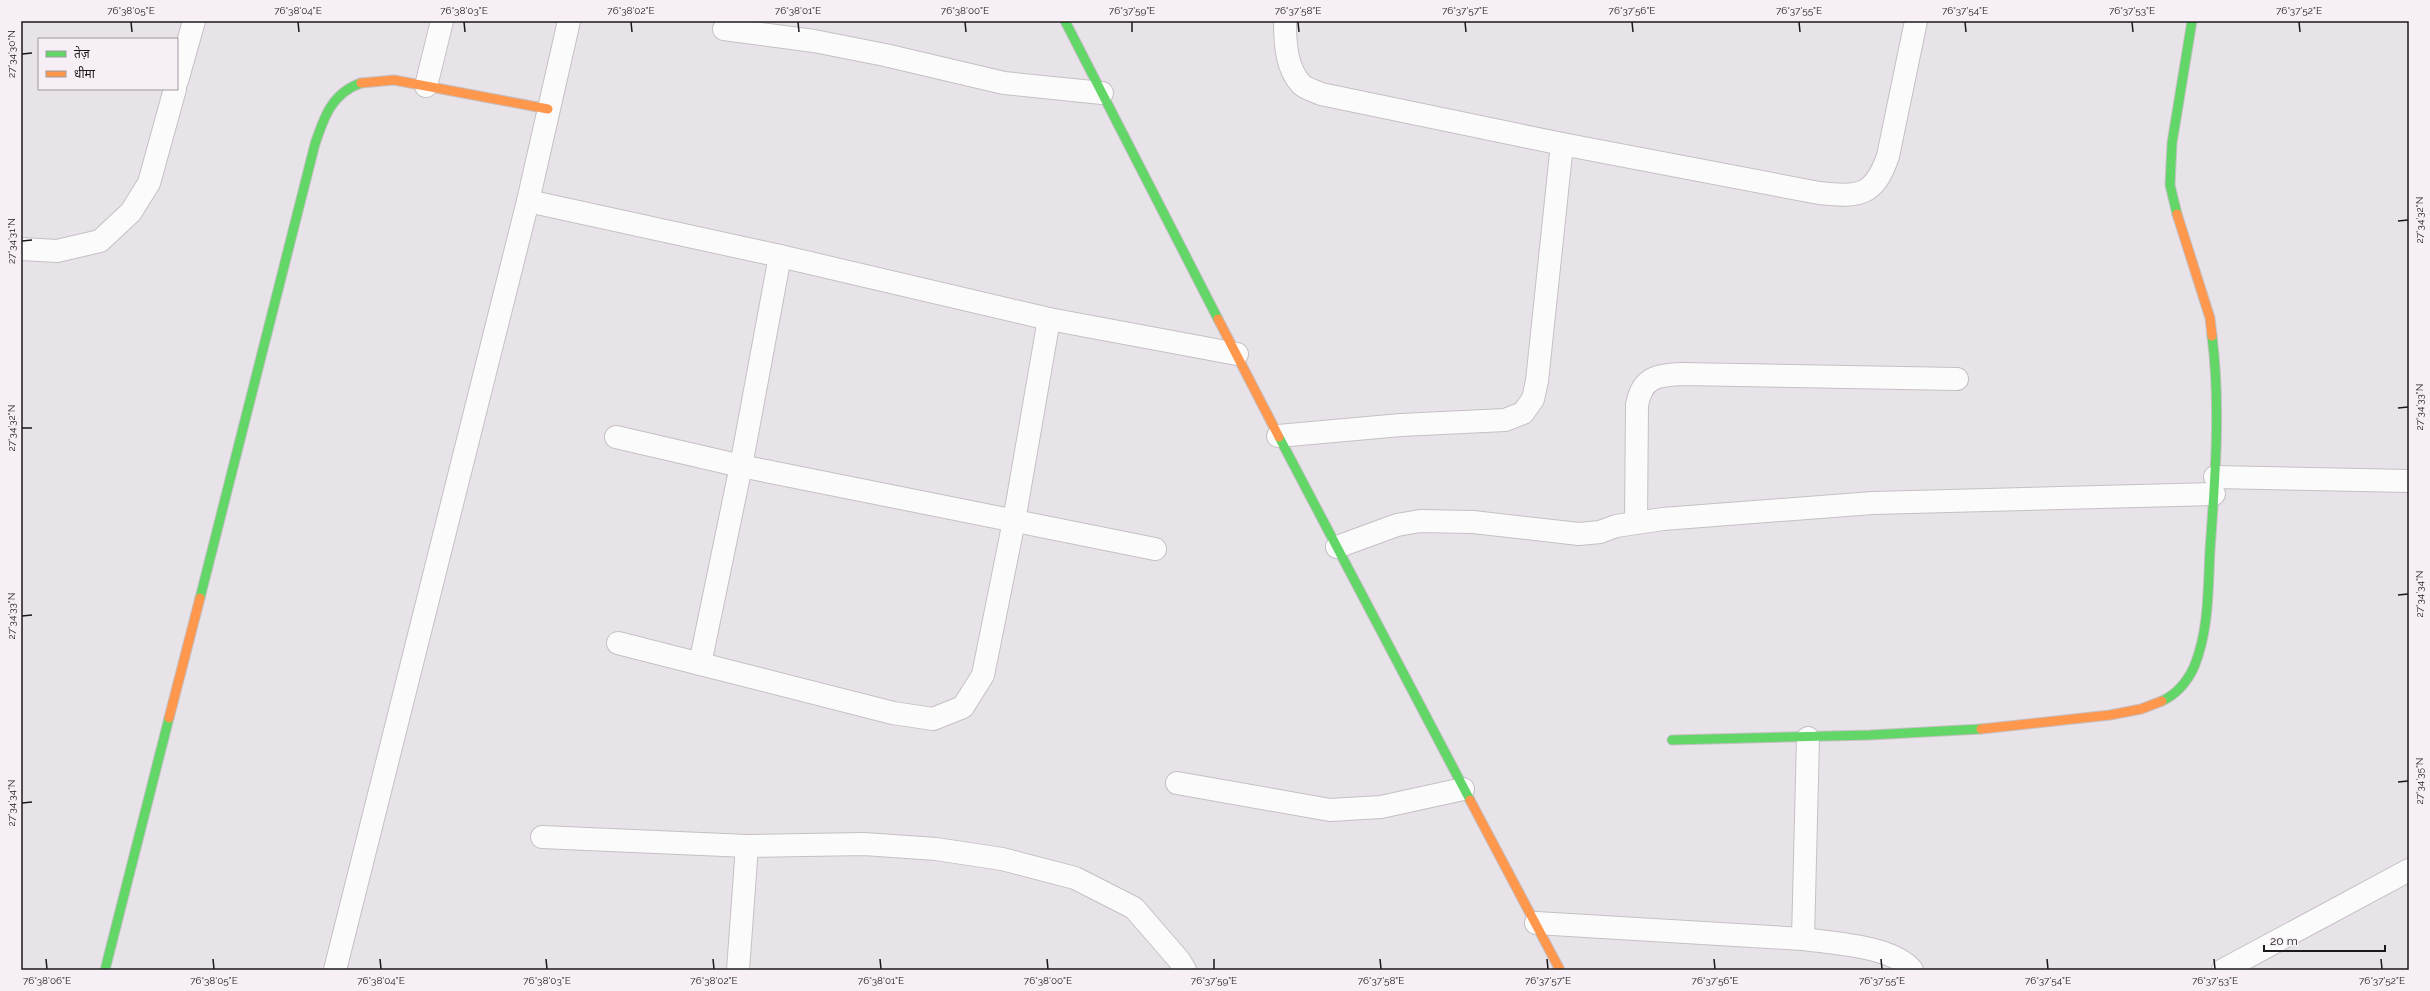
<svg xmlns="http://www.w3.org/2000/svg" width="2430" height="991" font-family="Raleway,'Noto Sans Devanagari',sans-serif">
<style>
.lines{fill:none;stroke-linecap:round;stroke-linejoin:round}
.street-casing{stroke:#c4c0c4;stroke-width:24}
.fast-casing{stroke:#c4c0c4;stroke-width:11}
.slow-casing{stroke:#c4c0c4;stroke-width:11}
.street{stroke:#fcfbfc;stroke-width:22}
.fast{stroke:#63d668;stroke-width:9}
.slow{stroke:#ff974d;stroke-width:9}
.ticks{fill:none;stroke:#1a181a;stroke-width:1.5}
.neatline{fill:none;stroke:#1a181a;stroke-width:1.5}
.ticks-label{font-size:10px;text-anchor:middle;fill:#1a181a}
</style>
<rect width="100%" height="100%" fill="#e8e3e8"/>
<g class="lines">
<defs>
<g id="street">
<path d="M1285 21C1285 42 1286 68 1301 84 1306 89 1315 91 1321 94L1562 144 1819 193C1859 197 1874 197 1888 156L1916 21"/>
<polyline points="724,29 814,41 885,55 1004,83 1102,93"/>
<polyline points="177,81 194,21"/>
<polyline points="426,86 442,21"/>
<polyline points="528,201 780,256 1049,319 1237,354"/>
<polyline points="21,249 57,251 100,241 131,212 149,183 175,89"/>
<polyline points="1278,436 1401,425 1505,420 1523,413 1533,399 1537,381 1562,144"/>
<polyline points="616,437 741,466 1155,549"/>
<polyline points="2215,477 2409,481"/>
<path d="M1636 523 1637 405C1642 377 1657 375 1683 374L1957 379"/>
<polyline points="1337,547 1397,525 1420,521 1473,522 1579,534 1600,532 1616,526 1663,519 1873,503 2214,494"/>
<polyline points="618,643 893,713 933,719 963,707 983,675 1014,521 1049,319"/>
<polyline points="700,664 741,466 780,256"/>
<polyline points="1177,783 1330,810 1381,807 1463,789"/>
<polyline points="542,837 747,846 864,844 936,849 1002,859 1075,878 1134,908 1179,960 1185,970"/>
<path d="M1536 923 1803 939C1832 943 1893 946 1912 970"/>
<polyline points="1803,939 1808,738"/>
<polyline points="335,970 528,201 569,21"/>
<polyline points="738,970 747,846"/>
<polyline points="2223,970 2409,870"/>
</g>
<g id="fast">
<polyline points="1065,21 1218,319"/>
<polyline points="2177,214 2170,185 2172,143 2192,21"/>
<polyline points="1279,437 1470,800"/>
<path d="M200 598 315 144C324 117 332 93 361 83"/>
<path d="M2162 701C2177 694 2187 682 2194 667 2209 631 2208 589 2210 550 2215 480 2221 406 2212 336"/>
<polyline points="1672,740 1870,735 1981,729"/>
<polyline points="105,970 169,718"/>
</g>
<g id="slow">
<polyline points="361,83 394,80 548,109"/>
<polyline points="2177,214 2210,318 2212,336"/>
<polyline points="1218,319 1279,437"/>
<polyline points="169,718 200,598"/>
<polyline points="1981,729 2110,715 2141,709 2162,701"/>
<polyline points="1470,800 1560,970"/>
</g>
</defs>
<use href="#street" class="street-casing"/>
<use href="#fast" class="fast-casing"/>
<use href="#slow" class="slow-casing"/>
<use href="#street" class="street"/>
<use href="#fast" class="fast"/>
<use href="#slow" class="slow"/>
</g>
<path class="ticks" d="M131 22 132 32M298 22 299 32M464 22 465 32M631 22 632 32M798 22 799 32M965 22 966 32M1132 22V32M1298 22 1299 32M1465 22 1466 32M1632 22 1633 32M1799 22 1800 32M1965 22 1966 32M2132 22 2133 32M2299 22 2300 32M22 54 32 53M2398 221 2408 220M22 241 32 240M2398 408 2408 407M22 428H32M2398 595 2408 594M22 616 32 615M2398 782 2408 781M22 803 32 802M46 959 47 969M213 959 214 969M380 959 381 969M546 959 547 969M713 959 714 969M880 959 881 969M1047 959 1048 969M1214 959V969M1380 959 1381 969M1547 959 1548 969M1714 959 1715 969M1881 959 1882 969M2047 959 2048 969M2214 959 2215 969M2381 959 2382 969"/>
<rect width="2430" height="991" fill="none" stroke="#f6f0f6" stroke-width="44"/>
<rect x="38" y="38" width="140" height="52" fill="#f6f0f6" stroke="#9e9a9e"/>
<rect x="46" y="51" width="20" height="6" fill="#63d668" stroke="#9e9a9e"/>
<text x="74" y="58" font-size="12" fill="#1a181a">तेज़</text>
<rect x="46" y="71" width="20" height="6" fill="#ff974d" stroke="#9e9a9e"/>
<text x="74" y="78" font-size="12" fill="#1a181a">धीमा</text>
<path d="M2264 945v6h121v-6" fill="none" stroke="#1a181a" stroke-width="2"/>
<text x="2270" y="945" font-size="12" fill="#1a181a" stroke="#f6f0f6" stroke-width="3" paint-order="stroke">20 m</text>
<rect x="22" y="22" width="2386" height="947" class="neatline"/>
<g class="ticks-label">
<text x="131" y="14">76°38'05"E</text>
<text x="298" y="14">76°38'04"E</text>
<text x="464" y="14">76°38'03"E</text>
<text x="631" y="14">76°38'02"E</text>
<text x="798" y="14">76°38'01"E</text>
<text x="965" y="14">76°38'00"E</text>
<text x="1132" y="14">76°37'59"E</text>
<text x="1298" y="14">76°37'58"E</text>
<text x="1465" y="14">76°37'57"E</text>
<text x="1632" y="14">76°37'56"E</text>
<text x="1799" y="14">76°37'55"E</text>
<text x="1965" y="14">76°37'54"E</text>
<text x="2132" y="14">76°37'53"E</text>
<text x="2299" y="14">76°37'52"E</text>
<text transform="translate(11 54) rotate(-90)" y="4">27°34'30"N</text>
<text transform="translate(2419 220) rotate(-90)" y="4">27°34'32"N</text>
<text transform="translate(11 241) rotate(-90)" y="4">27°34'31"N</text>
<text transform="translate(2419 407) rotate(-90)" y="4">27°34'33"N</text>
<text transform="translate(11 428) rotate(-90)" y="4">27°34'32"N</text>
<text transform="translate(2419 594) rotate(-90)" y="4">27°34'34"N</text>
<text transform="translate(11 616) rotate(-90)" y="4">27°34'33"N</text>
<text transform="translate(2419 781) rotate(-90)" y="4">27°34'35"N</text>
<text transform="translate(11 803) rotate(-90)" y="4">27°34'34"N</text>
<text x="47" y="984">76°38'06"E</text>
<text x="214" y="984">76°38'05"E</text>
<text x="381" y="984">76°38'04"E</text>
<text x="547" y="984">76°38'03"E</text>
<text x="714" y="984">76°38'02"E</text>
<text x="881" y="984">76°38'01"E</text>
<text x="1048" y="984">76°38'00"E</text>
<text x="1214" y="984">76°37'59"E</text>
<text x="1381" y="984">76°37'58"E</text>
<text x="1548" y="984">76°37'57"E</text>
<text x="1715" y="984">76°37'56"E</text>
<text x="1882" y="984">76°37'55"E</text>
<text x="2048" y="984">76°37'54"E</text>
<text x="2215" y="984">76°37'53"E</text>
<text x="2382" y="984">76°37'52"E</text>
</g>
</svg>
